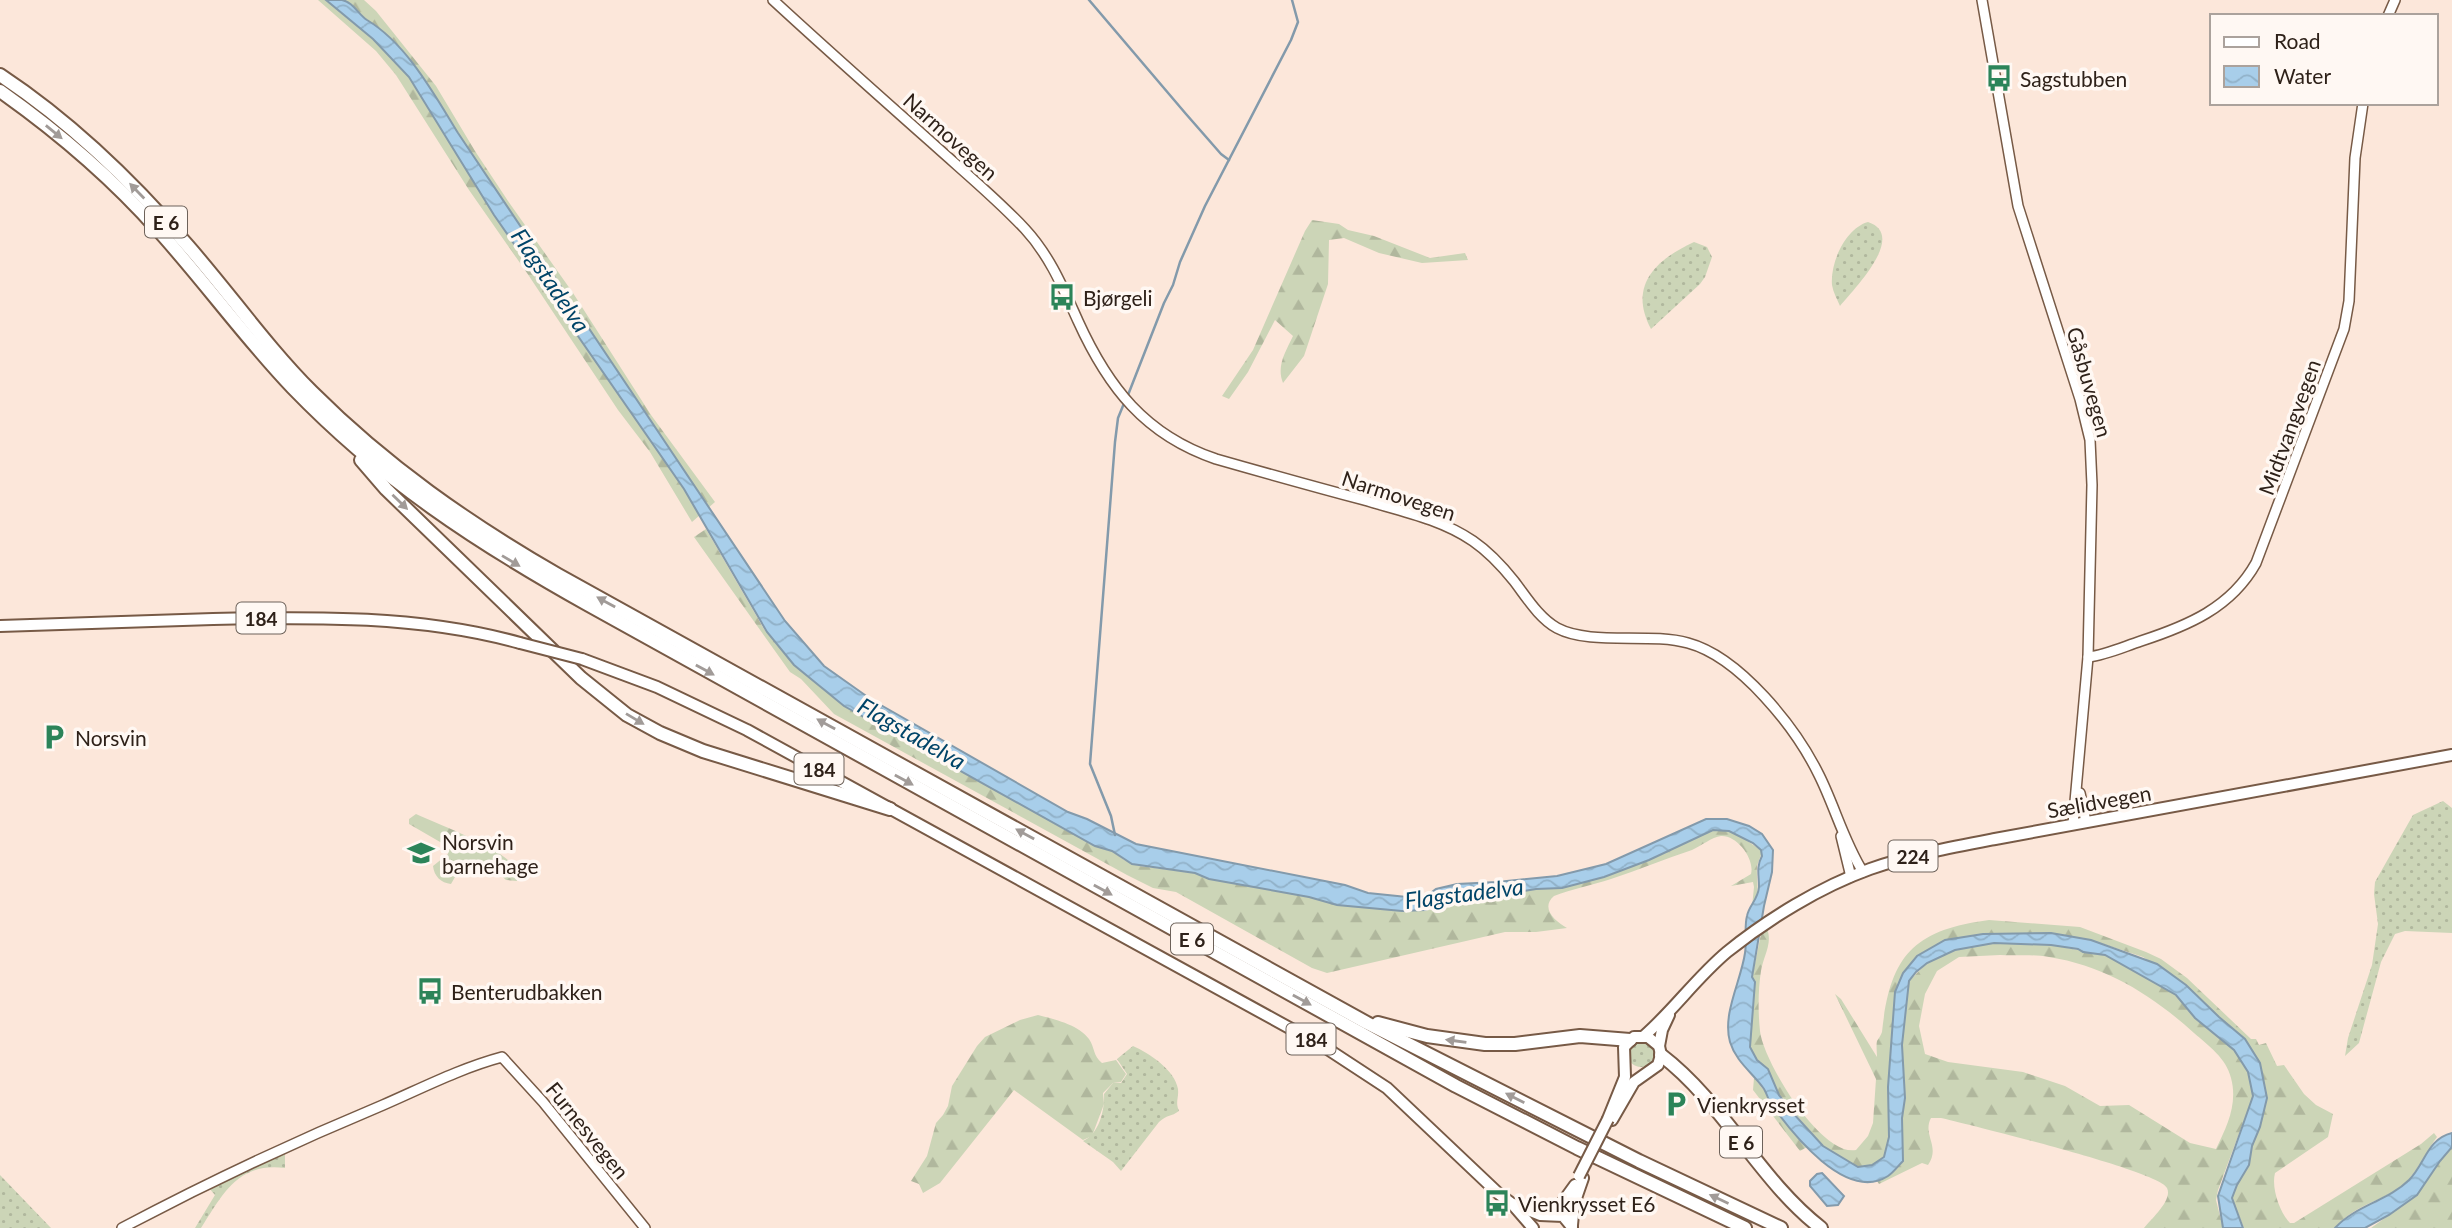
<svg xmlns="http://www.w3.org/2000/svg" width="2452" height="1228" font-family="Lato,sans-serif">
<style>
.grass{fill:url(#grass-dots)}
.forest{fill:url(#forest-firs);fill-rule:evenodd}
.water{fill:url(#water-waves);stroke:#839aab;stroke-width:2}
.lines{fill:none;stroke-linecap:round;stroke-linejoin:round}
.stream{stroke:#839aab;stroke-width:2.5}
.secondary-casing{stroke:#775a46;stroke-width:12}
.primary-casing{stroke:#775a46;stroke-width:14}
.motorway-casing{stroke:#775a46;stroke-width:16}
.secondary{stroke:#fff;stroke-width:9}
.primary{stroke:#fff;stroke-width:10}
.motorway{stroke:#fff;stroke-width:12}
.primary-bridge-casing{stroke:#775a46;stroke-width:14;stroke-linecap:butt}
.primary-bridge{stroke:#fff;stroke-width:10}
.oneway{fill:#a19b98}
.labels{text-anchor:middle;dominant-baseline:central;stroke-width:7;stroke-linejoin:round;paint-order:stroke}
.shield{fill:#fff8f3;stroke:#6d625a;stroke-width:2}
.shield-label{font-size:19px;font-weight:bold;fill:#2e2119}
.poi-label{font-size:21px;fill:#2e2119;stroke:#fff8f3;text-anchor:start}
.street-label{font-size:21px;fill:#2e2119;stroke:#fff8f3}
.water-label{font-size:23px;font-style:italic;fill:#004468;stroke:#fff8f3}
</style>
<defs>
<pattern id="grass-dots" width="8" height="8" patternUnits="userSpaceOnUse" patternTransform="scale(1.75)"><rect width="8" height="8" fill="#ccd5b7"/><path d="M2 2h.1M6 6h.1" fill="none" stroke="#b0b79d" stroke-width="1.8" stroke-linecap="round"/></pattern>
<pattern id="forest-firs" width="22" height="20" patternUnits="userSpaceOnUse" patternTransform="scale(1.75)"><rect width="22" height="20" fill="#ccd5b7"/><path d="M5 1l3.5 6h-7zM16 11l3.5 6h-7z" fill="#b0b79d"/></pattern>
<pattern id="water-waves" width="16" height="10" patternUnits="userSpaceOnUse" patternTransform="scale(1.75)"><rect width="16" height="10" fill="#a8ceea"/><path d="M0 5q4-4 8 0t8 0" fill="none" stroke="#91b1c8"/></pattern>
</defs>
<rect width="100%" height="100%" fill="#fce7da"/>
<g class="grass">
<path d="M1868 222C1908 235 1853 290 1840 306 1837 299 1833 292 1832 285 1830 262 1846 228 1868 222Z"/>
<path d="M1694 242 1707 247 1712 257 1705 277 1700 284 1651 329C1628 286 1655 260 1694 242Z"/>
<polygon points="2443,801 2452,808 2452,933 2405,931 2395,934 2381,962 2359,1043 2345,1056 2348,1038 2372,965 2378,924 2374,894 2375,882 2413,815"/>
<circle cx="1641" cy="1054" r="13"/>
<path d="M1133 1046C1149 1053 1175 1070 1178 1089 1179 1098 1175 1102 1179 1111 1171 1117 1168 1114 1159 1122L1121 1171 1113 1162 1083 1141C1099 1134 1105 1110 1104 1094L1113 1083H1121L1127 1074 1117 1059Z"/>
<path d="M285 1152V1168C238 1162 223 1194 201 1228H195L215 1195 208 1187Z"/>
<polygon points="0,1175 51,1228 0,1228"/>
</g>
<g class="forest">
<polygon points="318,0 364,0 376,11 436,86 475,151 508,201 573,293 651,415 715,502 692,522 650,452 618,410 527,273 469,190 396,75 376,51"/>
<path d="M1312 220 1339 224 1348 230 1374 236 1430 258 1465 253 1468 260 1422 263 1379 253 1344 238 1329 240 1328 284 1304 356 1283 383C1276 366 1286 351 1293 336L1275 320 1248 372 1229 399 1222 396 1253 350 1305 231Z"/>
<path d="M706 529 764 629 794 665 844 706 940 757 1065 830 1112 851 1124 860 1139 866 1195 873 1208 879 1309 897 1337 905 1402 911 1425 910 1435 906 1536 889 1562 888 1604 877 1649 860 1713 830 1729 831 1738 835 1761 850C1762 858 1758 859 1757 867 1756 881 1761 895 1752 907L1754 887 1753 882 1731 886 1751 874C1755 859 1737 835 1721 836 1712 837 1701 846 1692 850 1665 859 1638 870 1611 879 1592 885 1572 889 1554 896 1540 908 1555 921 1567 928L1536 932H1505L1327 973 1312 968 1176 892 1153 888 1127 875 834 714 801 679 790 672 694 537Z"/>
<path d="M416 814C437 824 509 850 516 870 517 873 517 877 517 881L506 880C491 866 484 860 462 865L451 884C441 883 434 876 433 866L448 854 447 846 409 824V819Z"/>
<path d="M1989 920 2080 927 2146 952 2161 959 2187 978 2251 1039H2256L2259 1045 2266 1043 2277 1066 2284 1065 2304 1094 2316 1105 2333 1114 2328 1137 2275 1173C2271 1188 2280 1213 2290 1223H2294L2421 1144 2434 1133 2437 1137C2428 1149 2418 1169 2409 1179 2388 1202 2357 1201 2335 1228H2244L2232 1198 2237 1185 2249 1165 2252 1146 2260 1127 2267 1098 2260 1063 2245 1039 2219 1017 2186 985 2143 957 2091 940 2051 933 1983 934 1945 940 1917 956 1903 973 1895 992 1888 1087 1889 1137 1884 1157 1872 1165 1858 1167 1823 1146 1779 1095 1768 1069 1757 1060 1750 1047 1752 978 1761 934 1767 929C1773 943 1763 957 1761 971 1758 990 1758 1012 1760 1031 1763 1061 1821 1157 1856 1150L1868 1136 1873 1123 1876 1079 1835 994 1841 999 1877 1057C1877 1053 1876 1045 1877 1041 1879 1038 1881 1035 1882 1032 1890 956 1913 930 1989 920Z"/>
<path d="M1994 943 2051 945 2105 955 2176 995 2195 1018 2234 1050 2248 1072 2253 1096 2218 1190 2216 1200 2223 1228H2144C2151 1219 2173 1200 2167 1188 2160 1171 1970 1125 1941 1118H1931C1922 1135 1941 1146 1928 1165L1922 1163 1879 1184 1877 1181 1888 1176 1903 1161 1902 1118 1905 1098 1902 1045 1909 981 1927 963 1955 950ZM2000 955C2016 956 2033 954 2049 957 2106 966 2152 995 2194 1033 2209 1046 2226 1058 2231 1078 2238 1104 2227 1126 2216 1149L2190 1143 2129 1105 2100 1106 2065 1086 2023 1072 1948 1062 1925 1054 1919 1026 1925 994 1937 971 1959 957Z"/>
<path d="M1038 1015C1054 1019 1079 1025 1089 1039 1095 1048 1093 1056 1102 1063L1116 1060 1126 1074 1121 1082 1113 1083 1103 1093 1104 1104 1092 1136 1083 1140 1014 1090 940 1183 923 1193 919 1184 911 1181 927 1156 936 1123 943 1115 948 1106 952 1086 977 1046 985 1037 1020 1020Z"/>
<polygon points="1754,1078 1766,1093 1769,1101 1807,1147 1800,1151 1753,1090"/>
<polygon points="2452,1147 2452,1228 2371,1228 2417,1195 2440,1161"/>
</g>
<g class="water">
<path d="M326 0C331 0 337 0 342 0 353 2 358 14 367 20 407 44 434 94 458 133L785 621 824 666 872 700 1068 812 1087 819 1136 844 1345 885 1368 893 1407 897 1428 895 1436 889 1457 884 1497 882 1557 876 1606 864 1706 819H1727L1749 826 1762 834 1773 850 1772 872 1764 906 1752 977 1755 982 1750 1047 1757 1060 1768 1069 1779 1095 1793 1113 1823 1146 1858 1167 1872 1165 1884 1157 1889 1137 1888 1087 1895 992 1903 973 1917 956 1945 940 1983 934 2051 933 2091 940 2157 964 2186 985 2219 1017 2245 1039 2260 1063 2267 1098 2260 1127 2252 1146 2249 1165 2237 1185 2232 1198 2243 1228H2223L2218 1196 2253 1096 2248 1072 2234 1050 2195 1018 2176 995 2105 955 2083 952 2078 949 2051 945 1994 943 1955 950 1927 963 1916 972 1909 981 1902 1045 1905 1098 1902 1118 1903 1161C1898 1166 1893 1173 1888 1176 1846 1203 1792 1133 1771 1104 1768 1099 1767 1094 1764 1089 1753 1073 1736 1062 1730 1042 1722 1014 1741 981 1745 953 1747 941 1744 927 1747 916 1749 905 1758 900 1759 887 1759 875 1756 867 1762 856L1761 850 1753 843 1729 831 1713 830 1649 860 1604 877 1562 888 1536 889 1435 906 1425 910 1402 911 1337 905 1309 897 1209 879 1195 873 1132 864 1112 851 1095 846 844 706 794 665 767 632 684 489 494 215 409 77 373 39Z"/>
<path d="M2452 1133V1147L2440 1161 2417 1195 2389 1215 2365 1228H2335C2356 1205 2388 1201 2409 1180 2425 1164 2427 1139 2452 1133Z"/>
<polygon points="1822,1173 1844,1196 1838,1205 1827,1206 1810,1186 1810,1181 1817,1174"/>
</g>
<g class="lines">
<g class="stream">
<polyline points="1089,0 1186,114 1221,154 1229,160"/>
<polyline points="1128,395 1164,303 1173,285 1180,262 1205,206 1291,40 1298,22 1292,0"/>
<polyline points="1115,835 1111,816 1090,764 1115,442 1118,418 1125,401"/>
</g>
<defs>
<g id="secondary">
<path d="M773 0C825 48 878 95 931 142 963 171 996 198 1025 229 1050 256 1063 288 1078 321 1108 387 1145 435 1216 459 1265 473 1315 487 1364 500 1401 511 1441 519 1473 541 1489 552 1502 566 1514 581 1527 598 1539 618 1557 628 1591 646 1649 632 1688 643 1740 657 1796 728 1819 775 1835 807 1844 842 1863 872"/>
<polyline points="1982,0 2018,206 2080,399 2090,440 2092,485 2088,657 2073,824"/>
<polyline points="2388,16 2395,0"/>
<path d="M2088 657C2106 655 2123 647 2141 641 2187 626 2231 608 2256 563L2344 329 2349 301 2355 158 2363 103"/>
<polyline points="2080,793 2086,822"/>
<polyline points="1841,836 1851,877"/>
<path d="M122 1228C207 1183 294 1142 383 1105 422 1088 461 1068 502 1057L543 1102 645 1228"/>
</g>
<g id="primary">
<path d="M0 626C71 624 142 621 213 619 315 617 420 615 520 643"/>
<polyline points="582,659 657,687 747,730 1326,1048 1387,1088 1499,1194 1511,1203 1540,1215 1563,1216 1572,1227"/>
<path d="M1644 1036C1674 1010 1696 978 1727 952 1768 919 1820 887 1870 869 1910 855 1953 847 1995 839L2452 755"/>
<polyline points="1659,1046 1662,1030 1669,1015"/>
<polyline points="1608,1119 1625,1077 1624,1047 1634,1037 1648,1037 1659,1046 1661,1055 1658,1065 1634,1082 1612,1120"/>
<polyline points="1513,1205 1533,1228"/>
<polyline points="1554,1214 1575,1185"/>
<polyline points="1572,1225 1574,1204 1583,1178"/>
</g>
<g id="motorway">
<path d="M0 75C71 122 133 182 188 246 230 294 267 347 312 392 386 466 468 523 558 575L1367 1023 1639 1161 1781 1228"/>
<path d="M0 91C58 132 112 178 159 231 205 282 246 339 293 388 383 481 476 542 587 604L1456 1086 1577 1148 1745 1228"/>
<polyline points="361,460 386,489 581,678 627,715 660,733 703,751 890,809"/>
<polyline points="1378,1023 1427,1036 1485,1044 1515,1044 1580,1036 1630,1040"/>
<path d="M1661 1055C1724 1103 1759 1180 1821 1228"/>
</g>
</defs>
<use href="#secondary" class="secondary-casing"/>
<use href="#primary" class="primary-casing"/>
<use href="#motorway" class="motorway-casing"/>
<use href="#secondary" class="secondary"/>
<use href="#primary" class="primary"/>
<use href="#motorway" class="motorway"/>
<defs>
<g id="primary-bridge">
<polyline points="520,643 582,659"/>
<polyline points="1579,1176 1608,1119"/>
</g>
</defs>
<use href="#primary-bridge" class="primary-bridge-casing"/>
<use href="#primary-bridge" class="primary-bridge"/>
</g>
<defs><path id="oneway-solid" d="M-6-.8H1V-3.2L6.5 0L1 3.2V.8H-6Z" transform="scale(1.75)"/></defs>
<g class="oneway">
<use href="#oneway-solid" transform="translate(54 132) rotate(39)"/>
<use href="#oneway-solid" transform="translate(137 191) rotate(-134)"/>
<use href="#oneway-solid" transform="translate(400 502) rotate(44)"/>
<use href="#oneway-solid" transform="translate(511 561) rotate(31)"/>
<use href="#oneway-solid" transform="translate(606 602) rotate(-151)"/>
<use href="#oneway-solid" transform="translate(705 670) rotate(29)"/>
<use href="#oneway-solid" transform="translate(635 719) rotate(31)"/>
<use href="#oneway-solid" transform="translate(826 724) rotate(-151)"/>
<use href="#oneway-solid" transform="translate(904 780) rotate(29)"/>
<use href="#oneway-solid" transform="translate(1025 834) rotate(-151)"/>
<use href="#oneway-solid" transform="translate(1103 890) rotate(29)"/>
<use href="#oneway-solid" transform="translate(1302 1000) rotate(29)"/>
<use href="#oneway-solid" transform="translate(1456 1041) rotate(-172)"/>
<use href="#oneway-solid" transform="translate(1515 1098) rotate(-153)"/>
<use href="#oneway-solid" transform="translate(1719 1199) rotate(-155)"/>
</g>
<defs>
<symbol id="bus-bare" viewBox="-9 -9 18 18"><path d="M-5-6H5V4H4V6H2V4H-2V6H-4V4H-5ZM-3.5-4V0h7V-4ZM-3.5 1.2v1.5H-2V1.2ZM2 1.2v1.5H3.5V1.2Z" fill="#2c8459" stroke="#fff8f3" stroke-width="2.5" paint-order="stroke"/></symbol>
<symbol id="parking-bare" viewBox="-9 -9 18 18"><path d="M-3.5-5.5H1a3.5 3.5 0 0 1 0 7H-1V5.5H-3.5ZM-1-3.4V-.6H.8a1.4 1.4 0 0 0 0-2.8Z" fill="#2c8459" stroke="#fff8f3" stroke-width="2.5" paint-order="stroke"/></symbol>
<symbol id="school-bare" viewBox="-9 -9 18 18"><path d="M0-5L7-2L0 1L-7-2ZM-4 1L0 2.5L4 1V4Q0 6-4 4Z" fill="#2c8459" stroke="#fff8f3" stroke-width="2.5" paint-order="stroke"/></symbol>
</defs>
<g fill-rule="evenodd">
<use href="#bus-bare" x="1980" y="59" width="38" height="38"/>
<use href="#bus-bare" x="1043" y="278" width="38" height="38"/>
<use href="#parking-bare" x="35" y="718" width="38" height="38"/>
<use href="#school-bare" x="402" y="834" width="38" height="38"/>
<use href="#bus-bare" x="411" y="972" width="38" height="38"/>
<use href="#parking-bare" x="1657" y="1085" width="38" height="38"/>
<use href="#bus-bare" x="1478" y="1184" width="38" height="38"/>
</g>
<g class="labels">
<g class="shield">
<rect x="145" y="206.5" width="42" height="31" rx="5"/>
<rect x="236.5" y="602.5" width="49" height="31" rx="5"/>
<rect x="794.5" y="753.5" width="49" height="31" rx="5"/>
<rect x="1888.5" y="840.5" width="49" height="31" rx="5"/>
<rect x="1171" y="923.5" width="42" height="31" rx="5"/>
<rect x="1286.5" y="1023.5" width="49" height="31" rx="5"/>
<rect x="1720" y="1126.5" width="42" height="31" rx="5"/>
</g>
<g class="shield-label">
<text x="166" y="222">E 6</text>
<text x="261" y="618">184</text>
<text x="819" y="769">184</text>
<text x="1913" y="856">224</text>
<text x="1192" y="939">E 6</text>
<text x="1311" y="1039">184</text>
<text x="1741" y="1142">E 6</text>
</g>
<g class="poi-label">
<text x="2020" y="78">Sagstubben</text>
<text x="1083" y="297">Bjørgeli</text>
<text x="75" y="737">Norsvin</text>
<text x="442" y="841">Norsvin<tspan x="442" dy="24">barnehage</tspan></text>
<text x="451" y="991">Benterudbakken</text>
<text x="1697" y="1104">Vienkrysset</text>
<text x="1518" y="1203">Vienkrysset E6</text>
</g>
<g class="street-label">
<text transform="translate(951 136) rotate(42)">Narmovegen</text>
<text transform="translate(2090 382) rotate(74)">Gåsbuvegen</text>
<text transform="translate(2289 427) rotate(-70)">Midtvangvegen</text>
<text transform="translate(1399 495) rotate(18)">Narmovegen</text>
<text transform="translate(2099 801) rotate(-10)">Sælidvegen</text>
<text transform="translate(588 1130) rotate(51)">Furnesvegen</text>
</g>
<g class="water-label">
<text transform="translate(551 280) rotate(56)">Flagstadelva</text>
<text transform="translate(912 733) rotate(30)">Flagstadelva</text>
<text transform="translate(1464 893) rotate(-7)">Flagstadelva</text>
</g>
</g>
<rect x="2210" y="14" width="228" height="91" fill="#fff8f3" stroke="#aba29c" stroke-width="2"/>
<rect x="2224" y="37" width="35" height="10" fill="#ffffff" stroke="#aba29c" stroke-width="2"/>
<text x="2274" y="49" font-size="21" fill="#2e2119">Road</text>
<rect x="2224" y="66" width="35" height="21" fill="url(#water-waves)" stroke="#aba29c" stroke-width="2"/>
<text x="2274" y="84" font-size="21" fill="#2e2119">Water</text>
</svg>
